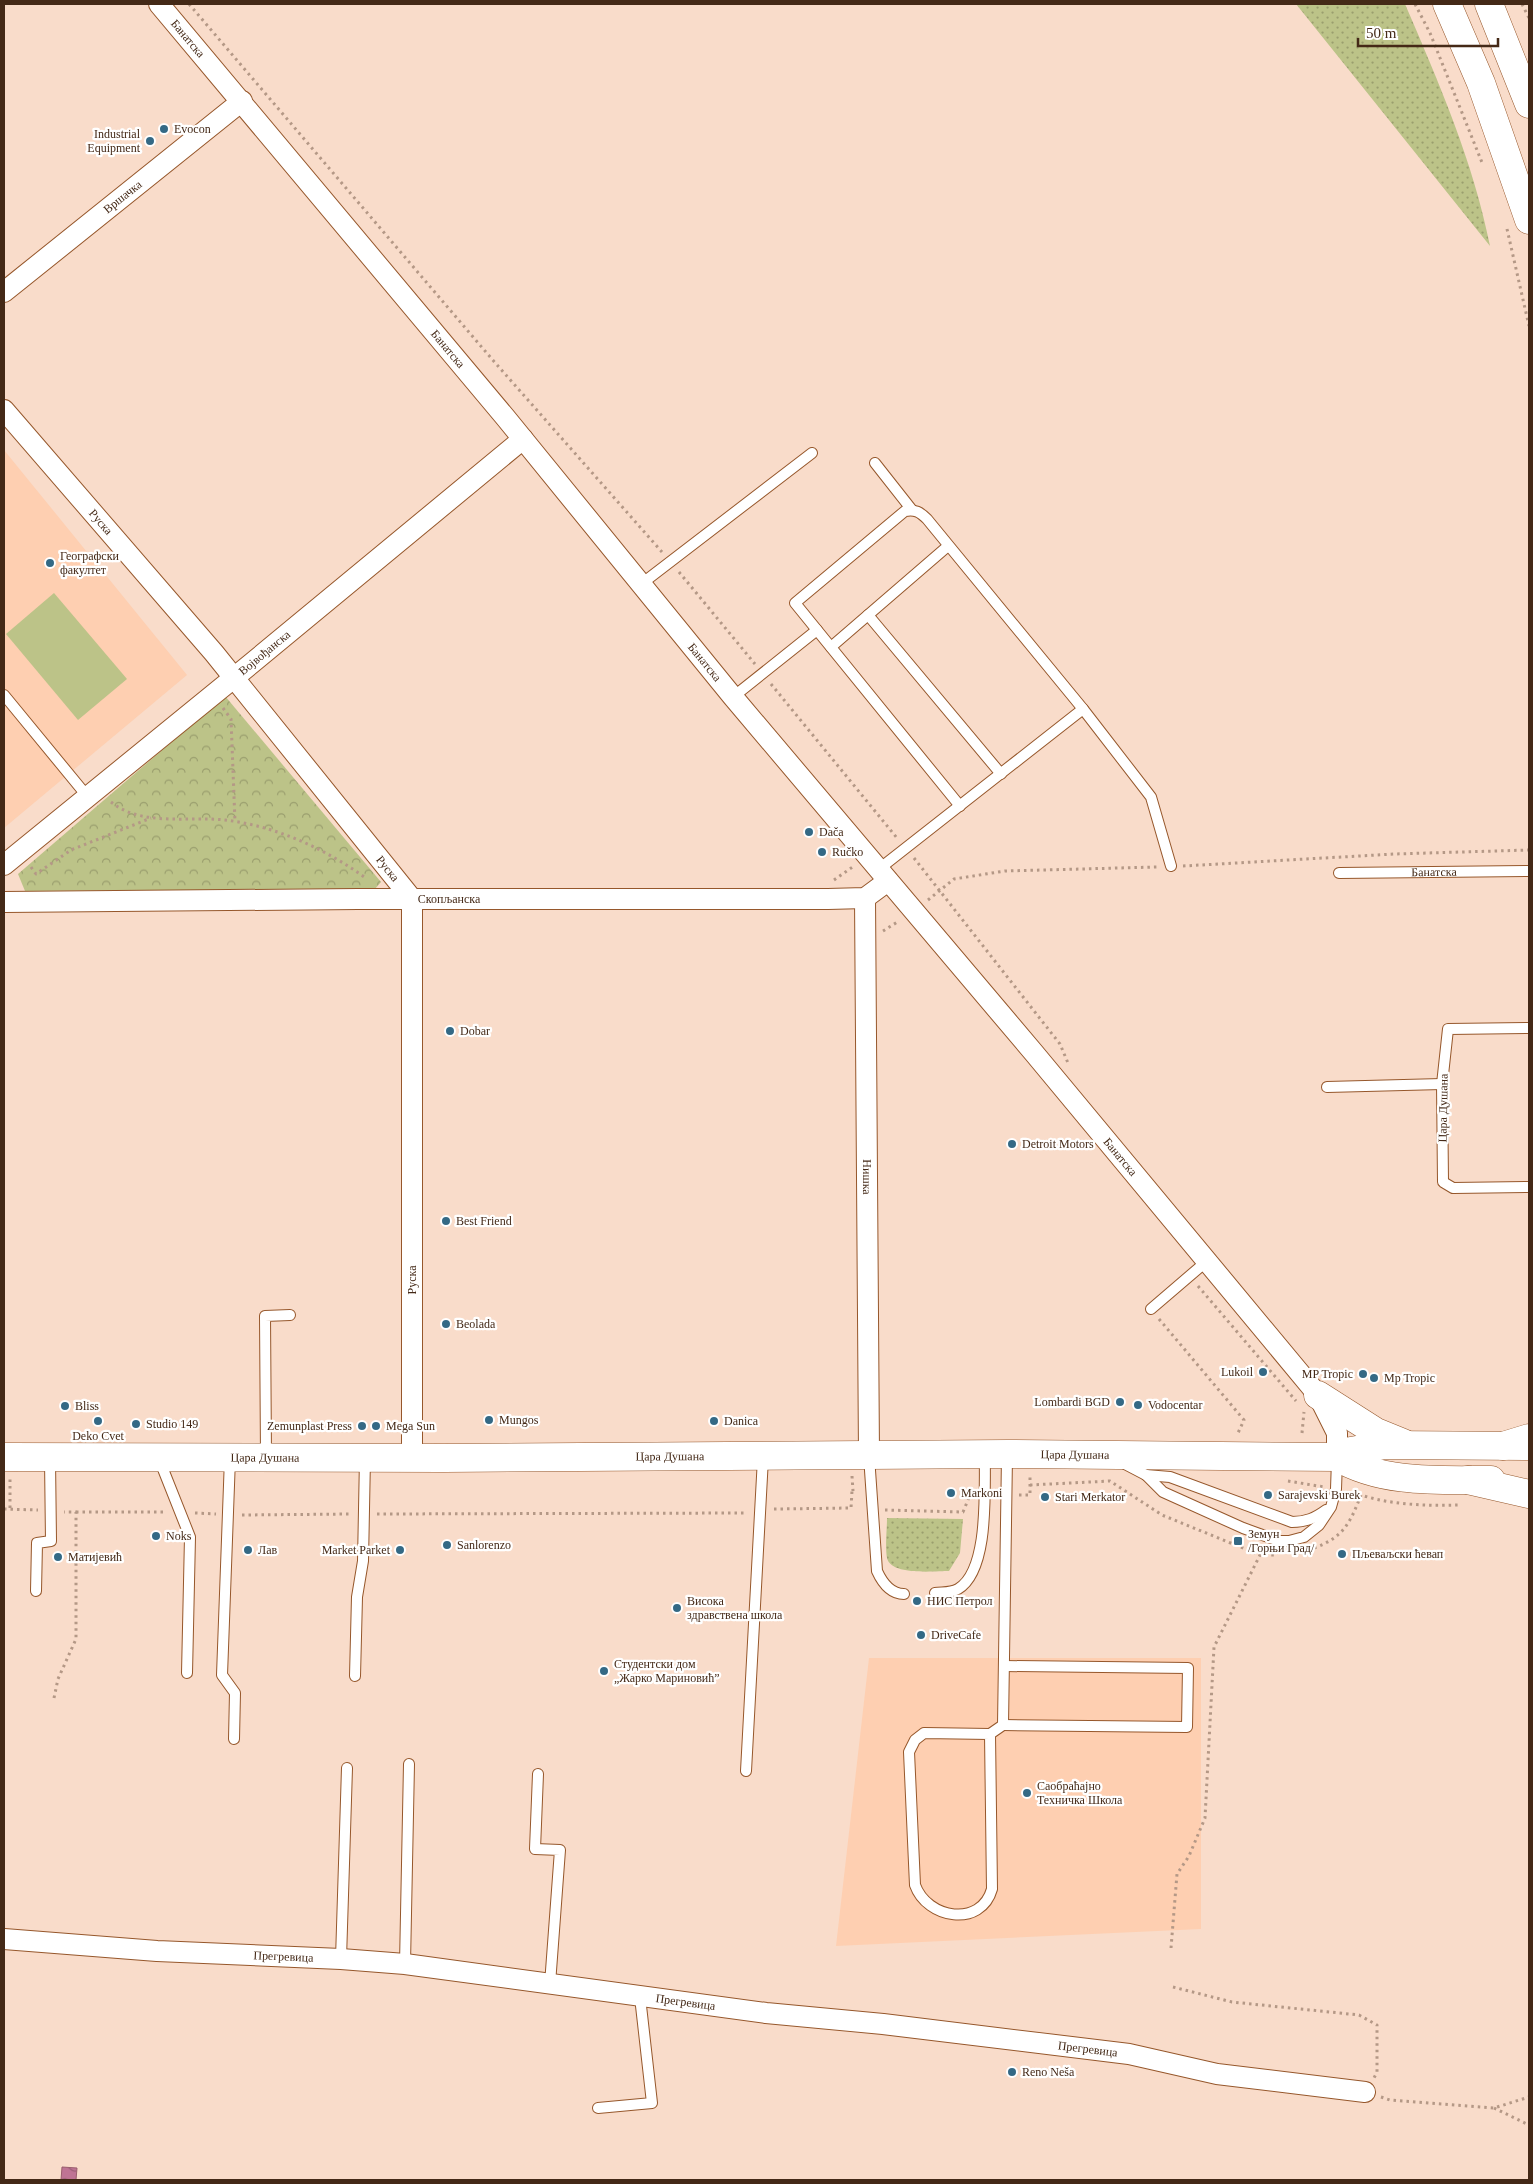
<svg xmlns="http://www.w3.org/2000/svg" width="1533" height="2184" font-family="Georgia,serif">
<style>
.built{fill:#fecfb1}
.grass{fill:url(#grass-dots)}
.forest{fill:url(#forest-crowns)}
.pitch{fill:#bcc388}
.water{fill:url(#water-waves);stroke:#9a5e6e}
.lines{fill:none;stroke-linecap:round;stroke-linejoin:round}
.lane-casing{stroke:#96572b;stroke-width:12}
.street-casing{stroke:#96572b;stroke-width:22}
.secondary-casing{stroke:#96572b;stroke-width:29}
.primary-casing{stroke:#96572b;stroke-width:29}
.path{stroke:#b49886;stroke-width:3;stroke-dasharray:2.5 4;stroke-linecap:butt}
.lane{stroke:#fff;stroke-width:10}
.street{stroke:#fff;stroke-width:20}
.secondary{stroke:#fff;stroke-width:28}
.primary{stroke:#fff;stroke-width:28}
.poi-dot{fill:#346985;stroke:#fff;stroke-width:2}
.labels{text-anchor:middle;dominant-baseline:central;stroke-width:4.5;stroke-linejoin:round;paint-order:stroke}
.street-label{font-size:12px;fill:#442917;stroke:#fff}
.poi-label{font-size:12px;fill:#442917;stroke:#fff;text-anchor:start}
</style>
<defs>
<pattern id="grass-dots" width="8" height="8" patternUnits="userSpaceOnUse" patternTransform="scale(1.25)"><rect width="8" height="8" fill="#bcc388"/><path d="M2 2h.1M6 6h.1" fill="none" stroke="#9a9e6e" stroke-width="1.8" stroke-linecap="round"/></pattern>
<pattern id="forest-crowns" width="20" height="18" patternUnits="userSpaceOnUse" patternTransform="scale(1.25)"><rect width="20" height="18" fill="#bcc388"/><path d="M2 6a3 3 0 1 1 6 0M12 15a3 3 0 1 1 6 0" fill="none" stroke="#9a9e6e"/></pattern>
<pattern id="water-waves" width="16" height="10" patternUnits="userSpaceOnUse" patternTransform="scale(1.25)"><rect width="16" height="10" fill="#bf7494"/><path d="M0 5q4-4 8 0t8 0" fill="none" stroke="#9d5f78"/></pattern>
</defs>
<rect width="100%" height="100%" fill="#f9dcca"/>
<g class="built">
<polygon points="4,450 187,675 4,828"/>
<polygon points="869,1658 1201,1658 1201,1929 836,1946"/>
</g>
<g class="grass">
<path d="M1296 4H1405C1439 83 1473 161 1490 246Z"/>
<path d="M887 1518 963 1519 960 1553 949 1571C935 1571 891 1576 887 1558 885 1546 887 1530 887 1518Z"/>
</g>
<polygon class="forest" points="225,696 381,882 375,889 25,891 18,874"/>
<polygon class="pitch" points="54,593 127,679 78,720 6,634"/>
<polygon class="water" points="62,2167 77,2168 76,2180 61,2180"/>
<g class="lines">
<defs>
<g id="lane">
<polyline points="875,463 912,510"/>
<polyline points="640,585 812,453"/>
<polyline points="868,615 1001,774"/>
<polyline points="831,647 948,546"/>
<polyline points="4,695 87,796"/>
<polyline points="733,697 817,630"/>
<path d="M960 806 795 603 905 511C915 509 920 512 927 519L1083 709 1151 797 1171 866"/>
<polyline points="879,869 1083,709"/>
<path id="s1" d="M1339 873 1529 871"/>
<polyline points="1529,1028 1448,1029 1442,1084 1443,1182 1453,1188 1529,1187"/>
<polyline points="1327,1087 1442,1084"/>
<polyline points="1151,1309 1207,1261"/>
<polyline points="266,1456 265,1316 290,1315"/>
<path d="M869 1456 877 1571C882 1582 890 1594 904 1594"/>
<polyline points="230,1458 222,1675 235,1693 234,1739"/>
<polyline points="159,1459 190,1537 187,1673"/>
<polyline points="1123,1463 1146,1475 1163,1492 1243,1528 1279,1541 1289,1541 1304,1537 1319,1525 1331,1507 1336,1489 1337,1460"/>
<path d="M1146 1475 1170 1477 1292 1522C1306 1522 1315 1518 1326 1510"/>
<polyline points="36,1591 37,1543 51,1541 50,1459"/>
<path d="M935 1593C943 1592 951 1593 958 1589 990 1570 984 1488 985 1455"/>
<polyline points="355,1676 357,1597 363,1561 365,1458"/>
<polyline points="1003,1725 1187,1727 1188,1668 1005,1666"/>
<path d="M990 1734 992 1889C981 1928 927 1919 915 1885L909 1752 915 1740 924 1733 990 1734 1003 1725 1007 1456"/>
<polyline points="746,1771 763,1458"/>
<polyline points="538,1774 535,1849 560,1850 550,1984"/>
<polyline points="341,1959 347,1768"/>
<polyline points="405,1964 409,1764"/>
<polyline points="598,2108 652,2103 640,1997"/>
</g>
<g id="street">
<path id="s2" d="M159 4 505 417 733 697 1034 1053 1318 1395 1337 1433V1457"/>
<path id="s3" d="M4 292 242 101"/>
<path id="s4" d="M4 410 214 653 412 899V1458"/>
<path id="s5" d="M4 865 252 663 523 439"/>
<path id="s6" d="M865 898 869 1455"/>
<path id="s7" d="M4 902 358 899H828L865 898 888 881"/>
<path id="s8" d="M4 1939 157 1951 341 1959 405 1964 766 2013 883 2024 1129 2054 1217 2074 1365 2092"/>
</g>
<g id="secondary">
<polyline points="1318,1395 1376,1432 1403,1443"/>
<path id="s9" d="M4 1457 444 1458 1007 1454 1337 1457 1351 1451 1385 1445 1528 1446"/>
<path d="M1337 1457C1382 1484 1440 1480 1491 1480"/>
</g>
<g id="primary">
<polyline points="1447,4 1481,83 1529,220"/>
<polyline points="1489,4 1529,104"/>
<polyline points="1503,1446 1529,1438"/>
<polyline points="1468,1480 1529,1494"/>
</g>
</defs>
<use href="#lane" class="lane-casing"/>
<use href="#street" class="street-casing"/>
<use href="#secondary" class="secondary-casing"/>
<use href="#primary" class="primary-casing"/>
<g class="path">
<polyline points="189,4 491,358 662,552"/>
<polyline points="1415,4 1430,33 1483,165"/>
<polyline points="1522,4 1529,18"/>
<polyline points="1507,229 1529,326"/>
<polyline points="679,572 755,664"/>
<polyline points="771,684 897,838"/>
<polyline points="223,708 231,719 235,822"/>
<path d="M111 802C142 827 189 816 225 820 276 826 326 849 367 879"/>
<polyline points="914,858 1060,1044 1068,1063"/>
<polyline points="1183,866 1394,854 1529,850"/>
<polyline points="31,867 36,874 71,850 151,818"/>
<polyline points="834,880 854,866"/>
<polyline points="928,900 954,879 1005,871 1157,867"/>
<polyline points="883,931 899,921"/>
<polyline points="1198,1286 1296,1401"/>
<polyline points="1159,1319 1244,1420 1238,1433"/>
<polyline points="1302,1433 1304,1412"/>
<polyline points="852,1476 853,1491"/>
<polyline points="1288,1481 1324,1487"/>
<polyline points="1030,1485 1110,1481 1162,1515 1260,1555"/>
<polyline points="1349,1493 1361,1495"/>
<polyline points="1019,1495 1030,1495 1030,1477"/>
<polyline points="10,1508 10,1479"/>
<polyline points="4,1509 38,1510"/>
<polyline points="774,1509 851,1508 852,1491"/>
<polyline points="885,1510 963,1512 970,1495"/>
<polyline points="76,1512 166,1512"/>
<polyline points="195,1513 216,1514"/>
<polyline points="377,1514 746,1513"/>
<polyline points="242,1515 351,1514"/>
<path d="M1314 1548C1344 1537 1350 1523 1361 1495 1392 1505 1427 1506 1459 1505"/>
<polyline points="54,1698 58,1679 76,1639 76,1512 64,1512"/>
<polyline points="1171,1948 1177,1874 1189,1856 1205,1818 1214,1647 1260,1555 1274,1555"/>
<polyline points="1173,1987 1232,2002 1359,2015 1377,2025 1377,2072 1374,2078"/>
<polyline points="1381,2097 1390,2100 1494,2108 1529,2097"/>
<polyline points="1494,2108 1529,2125"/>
</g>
<use href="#lane" class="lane"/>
<use href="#street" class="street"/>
<use href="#secondary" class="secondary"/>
<use href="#primary" class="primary"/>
</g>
<g class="poi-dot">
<circle cx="164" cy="129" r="5"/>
<circle cx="150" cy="141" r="5"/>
<circle cx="50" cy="563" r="5"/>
<circle cx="809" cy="832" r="5"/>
<circle cx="822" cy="852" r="5"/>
<circle cx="450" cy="1031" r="5"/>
<circle cx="1012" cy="1144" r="5"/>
<circle cx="446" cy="1221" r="5"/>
<circle cx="446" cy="1324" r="5"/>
<circle cx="1263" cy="1372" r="5"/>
<circle cx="1363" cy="1374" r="5"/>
<circle cx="1374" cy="1378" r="5"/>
<circle cx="1120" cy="1402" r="5"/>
<circle cx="1138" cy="1405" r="5"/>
<circle cx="65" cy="1406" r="5"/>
<circle cx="489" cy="1420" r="5"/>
<circle cx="98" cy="1421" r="5"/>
<circle cx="714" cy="1421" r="5"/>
<circle cx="136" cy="1424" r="5"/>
<circle cx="362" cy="1426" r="5"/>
<circle cx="376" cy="1426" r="5"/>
<circle cx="951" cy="1493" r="5"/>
<circle cx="1268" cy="1495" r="5"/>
<circle cx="1045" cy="1497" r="5"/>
<circle cx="156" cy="1536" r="5"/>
<rect x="1233" y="1536" width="10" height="10" rx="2.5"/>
<circle cx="447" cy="1545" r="5"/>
<circle cx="248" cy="1550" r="5"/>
<circle cx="400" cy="1550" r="5"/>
<circle cx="1342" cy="1554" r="5"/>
<circle cx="58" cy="1557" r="5"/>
<circle cx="917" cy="1601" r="5"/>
<circle cx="677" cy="1608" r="5"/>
<circle cx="921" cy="1635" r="5"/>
<circle cx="604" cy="1671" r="5"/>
<circle cx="1027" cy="1793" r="5"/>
<circle cx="1012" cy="2072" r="5"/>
</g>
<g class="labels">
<g class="street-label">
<text stroke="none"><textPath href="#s2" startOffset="45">Банатска</textPath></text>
<text stroke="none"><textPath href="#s3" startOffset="152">Вршачка</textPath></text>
<text stroke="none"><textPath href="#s2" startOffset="450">Банатска</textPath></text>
<text stroke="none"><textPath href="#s4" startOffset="148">Руска</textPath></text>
<text stroke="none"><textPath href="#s5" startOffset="336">Војвођанска</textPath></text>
<text stroke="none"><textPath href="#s2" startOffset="855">Банатска</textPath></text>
<text stroke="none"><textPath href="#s4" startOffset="598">Руска</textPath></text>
<text stroke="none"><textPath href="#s1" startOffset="95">Банатска</textPath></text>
<text stroke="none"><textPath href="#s7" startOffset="445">Скопљанска</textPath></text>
<text transform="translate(1443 1108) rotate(-89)">Цара Душана</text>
<text stroke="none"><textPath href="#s2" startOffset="1501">Банатска</textPath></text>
<text stroke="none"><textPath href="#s6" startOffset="279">Нишка</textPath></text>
<text transform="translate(412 1280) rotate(-90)">Руска</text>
<text stroke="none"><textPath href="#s9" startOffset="1071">Цара Душана</textPath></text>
<text stroke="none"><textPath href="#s9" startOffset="261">Цара Душана</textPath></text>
<text stroke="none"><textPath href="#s9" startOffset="666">Цара Душана</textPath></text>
<text stroke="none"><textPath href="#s8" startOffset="280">Прегревица</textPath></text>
<text stroke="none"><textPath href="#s8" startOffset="685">Прегревица</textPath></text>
<text stroke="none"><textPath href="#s8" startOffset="1090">Прегревица</textPath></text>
</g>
<g class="poi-label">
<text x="174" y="129">Evocon</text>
<text x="140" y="134" text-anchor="end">Industrial<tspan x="140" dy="14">Equipment</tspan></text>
<text x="60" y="556">Географски<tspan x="60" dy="14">факултет</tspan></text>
<text x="819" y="832">Dača</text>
<text x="832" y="852">Ručko</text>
<text x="460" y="1031">Dobar</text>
<text x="1022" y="1144">Detroit Motors</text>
<text x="456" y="1221">Best Friend</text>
<text x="456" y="1324">Beolada</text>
<text x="1253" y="1372" text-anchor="end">Lukoil</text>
<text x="1353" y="1374" text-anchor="end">MP Tropic</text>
<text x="1384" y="1378">Mp Tropic</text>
<text x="1110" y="1402" text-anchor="end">Lombardi BGD</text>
<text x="1148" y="1405">Vodocentar</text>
<text x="75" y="1406">Bliss</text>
<text x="499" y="1420">Mungos</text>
<text x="724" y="1421">Danica</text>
<text x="146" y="1424">Studio 149</text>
<text x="352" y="1426" text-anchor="end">Zemunplast Press</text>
<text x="386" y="1426">Mega Sun</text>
<text x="98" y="1436" text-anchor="middle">Deko Cvet</text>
<text x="961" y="1493">Markoni</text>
<text x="1278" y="1495">Sarajevski Burek</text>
<text x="1055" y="1497">Stari Merkator</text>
<text x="1248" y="1534">Земун<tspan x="1248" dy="14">/Горњи Град/</tspan></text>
<text x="166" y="1536">Noks</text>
<text x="457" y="1545">Sanlorenzo</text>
<text x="258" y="1550">Лав</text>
<text x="390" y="1550" text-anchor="end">Market Parket</text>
<text x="1352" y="1554">Пљеваљски ћевап</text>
<text x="68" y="1557">Матијевић</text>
<text x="687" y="1601">Висока<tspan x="687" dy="14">здравствена школа</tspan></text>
<text x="927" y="1601">НИС Петрол</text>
<text x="931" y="1635">DriveCafe</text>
<text x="614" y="1664">Студентски дом<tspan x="614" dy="14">„Жарко Мариновић”</tspan></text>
<text x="1037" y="1786">Саобраћајно<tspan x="1037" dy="14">Техничка Школа</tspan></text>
<text x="1022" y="2072">Reno Neša</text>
</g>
</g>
<rect width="1533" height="2184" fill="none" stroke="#442917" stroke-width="10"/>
<path d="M1358 38v8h140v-8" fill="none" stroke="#442917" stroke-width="2.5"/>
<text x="1366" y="38" font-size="15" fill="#442917" stroke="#ffffff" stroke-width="4" paint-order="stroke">50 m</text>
</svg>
